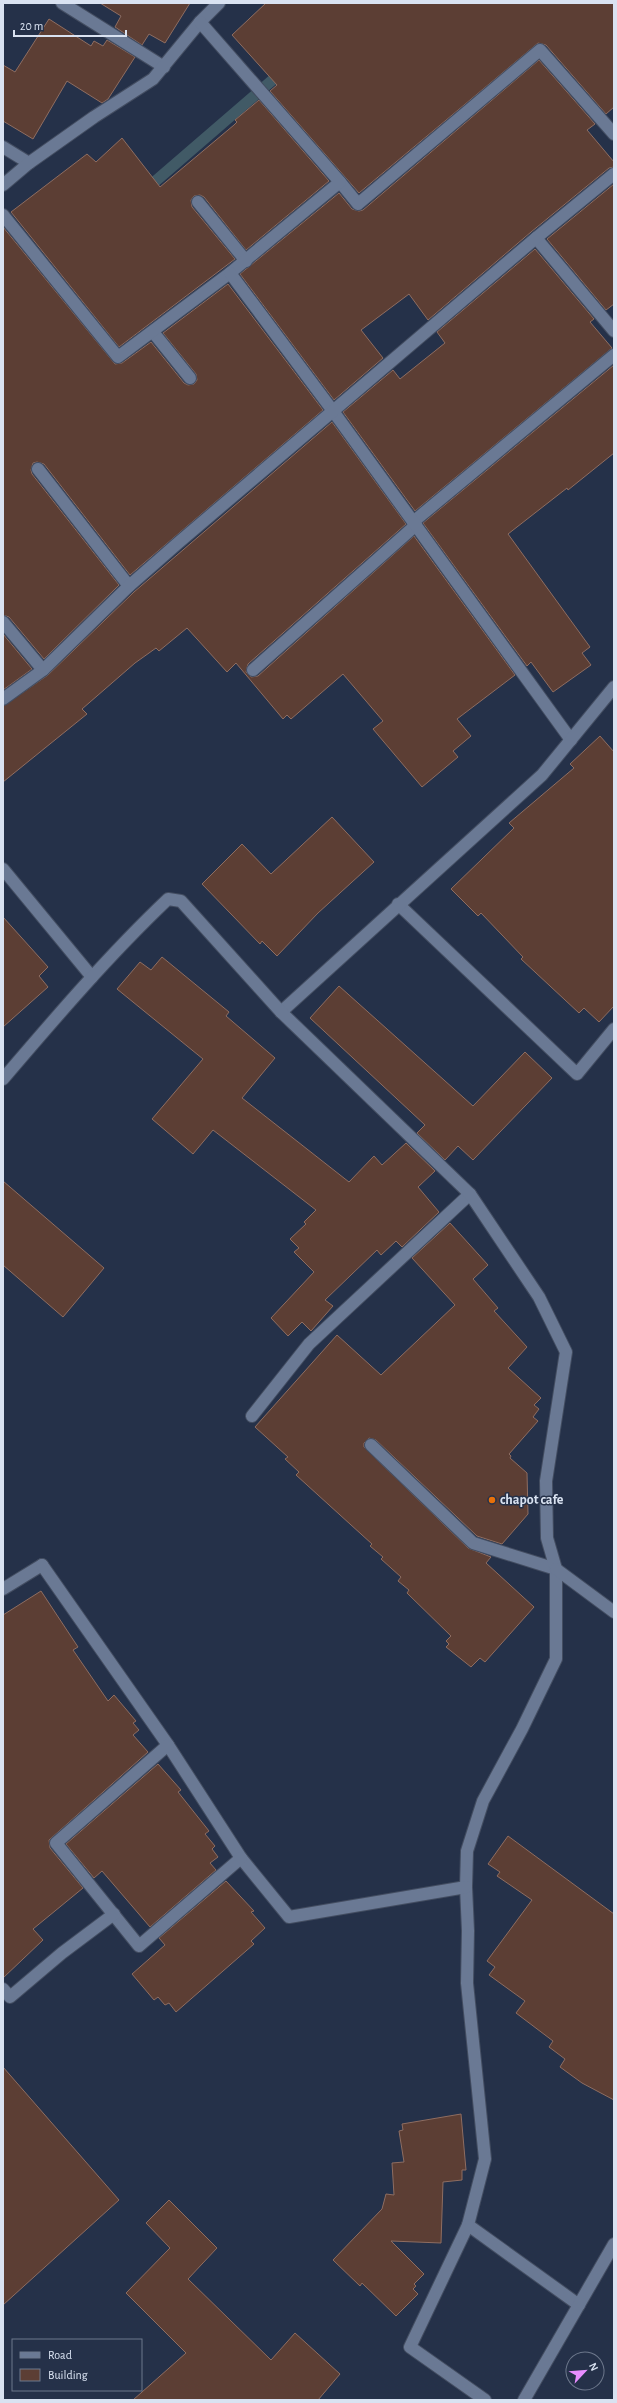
<svg xmlns="http://www.w3.org/2000/svg" width="617" height="2403" font-family="'Alegreya Sans',sans-serif">
<style>
.lines{fill:none;stroke-linecap:round;stroke-linejoin:round}
.stream{stroke:#415a66;stroke-width:11}
.building{fill:#5c3e34;stroke:#8e6d61}
.service-casing{stroke:#434d61;stroke-width:14}
.minor-casing{stroke:#434d61;stroke-width:14}
.tertiary-casing{stroke:#434d61;stroke-width:14}
.service{stroke:#6a7994;stroke-width:12}
.minor{stroke:#6a7994;stroke-width:12}
.tertiary{stroke:#6a7994;stroke-width:12}
.food-dot{fill:#e8710a;stroke:#253149;stroke-width:1.5}
.labels{text-anchor:middle;dominant-baseline:central;stroke-width:3;stroke-linejoin:round;paint-order:stroke}
.poi-label{font-size:14px;font-weight:bold;fill:#d9e2f1;stroke:#253149;text-anchor:start}
</style>
<rect width="100%" height="100%" fill="#253149"/>
<g class="lines">
<polyline class="stream" points="144,191 284,70"/>
</g>
<g class="building">
<polygon points="100,3 190,3 165,43 149,34 142,45 115,27 121,16"/>
<polygon points="266,3 614,3 614,107 606,114 546,45 538,43 359,193 270,91 277,85 232,35"/>
<polygon points="49,19 91,46 94,41 103,46 107,40 135,57 108,99 102,103 67,81 33,139 3,121 3,65 15,72"/>
<polygon points="539,60 595,124 587,130 614,162 614,167 609,168 531,232 428,320 409,294 361,330 383,358 334,400 240,274 339,193 352,209 359,211 363,210"/>
<polygon points="259,100 329,181 246,250 204,197 200,195 194,196 191,200 192,207 235,259 119,347 11,212 87,154 96,162 122,138 160,187 234,125 237,122 235,120"/>
<polygon points="614,184 614,304 606,310 547,239"/>
<polygon points="3,227 115,364 122,363 151,342 184,383 188,385 194,384 197,380 196,374 163,333 228,284 323,410 130,575 44,464 37,462 33,463 31,470 32,474 119,585 44,659 9,617 3,615"/>
<polygon points="535,249 594,319 590,322 612,348 415,511 343,412 393,370 400,379 445,343 437,332"/>
<polygon points="614,365 614,453 568,490 567,488 508,534 590,647 582,653 591,665 553,692 531,662 527,666 423,523"/>
<polygon points="332,422 406,524 248,664 246,672 251,677 258,676 414,536 515,675 457,719 471,736 453,751 458,757 422,787 373,729 383,721 343,674 291,719 287,715 283,719 236,663 227,672 187,628 159,651 156,648 135,663 82,709 87,714 3,782 3,706 48,675 134,592"/>
<polygon points="3,634 32,669 3,690"/>
<polygon points="600,736 614,752 614,1006 599,1022 584,1008 579,1013 521,959 523,957 481,913 478,916 451,889 514,828 509,823 574,768 570,764"/>
<polygon points="332,817 374,862 318,913 277,956 262,941 260,944 202,884 242,844 271,874"/>
<polygon points="3,917 48,967 39,976 48,987 3,1027"/>
<polygon points="162,957 229,1012 226,1016 275,1058 242,1098 349,1182 374,1156 382,1165 406,1143 435,1171 418,1187 439,1212 402,1247 396,1241 381,1255 377,1250 325,1300 333,1306 311,1331 302,1322 288,1336 271,1318 314,1272 294,1252 299,1248 290,1239 306,1224 304,1222 316,1210 213,1130 193,1154 152,1119 203,1059 117,989 140,962 151,970"/>
<polygon points="339,986 473,1106 525,1052 552,1078 473,1160 458,1146 445,1160 417,1133 425,1125 310,1018"/>
<polygon points="3,1181 104,1268 63,1317 3,1265"/>
<polygon points="450,1223 488,1265 473,1279 498,1308 494,1311 527,1347 508,1368 541,1398 534,1405 539,1409 533,1417 538,1421 509,1454 511,1456 510,1458 527,1473 528,1514 502,1544 477,1536 376,1440 369,1438 364,1443 364,1447 468,1548 491,1557 486,1563 534,1607 485,1662 480,1658 471,1667 446,1647 449,1644 446,1641 451,1636 407,1593 409,1590 398,1581 401,1577 381,1559 383,1557 370,1546 372,1544 296,1475 299,1472 285,1459 288,1457 255,1427 337,1335 381,1375 455,1305 412,1258"/>
<polygon points="41,1591 78,1647 73,1650 108,1701 114,1695 136,1721 133,1723 139,1730 133,1735 148,1752 49,1840 50,1848 83,1888 33,1929 43,1940 3,1978 3,1615"/>
<polygon points="158,1764 181,1790 178,1792 209,1831 205,1834 215,1846 212,1849 218,1857 210,1863 216,1870 150,1927 102,1871 94,1878 66,1844"/>
<polygon points="508,1836 614,1914 614,2100 582,2083 560,2067 565,2059 549,2047 553,2041 516,2013 525,2001 489,1975 495,1967 487,1961 532,1900 497,1876 500,1872 488,1864"/>
<polygon points="226,1881 254,1911 251,1912 265,1928 251,1941 254,1944 176,2012 169,2003 165,2005 158,1997 154,2000 132,1974 165,1945 159,1938"/>
<polygon points="3,2067 119,2200 3,2305"/>
<polygon points="461,2114 466,2170 462,2170 462,2180 443,2182 441,2243 391,2241 424,2274 414,2284 416,2286 413,2289 418,2294 396,2316 362,2283 360,2286 333,2260 382,2209 386,2194 394,2195 392,2163 404,2162 399,2131 403,2130 402,2124"/>
<polygon points="169,2200 217,2248 188,2279 271,2360 295,2333 340,2374 318,2400 133,2400 186,2353 126,2293 170,2248 146,2223"/>
</g>
<g class="lines">
<defs>
<g id="service">
<polyline points="62,3 164,67"/>
<polyline points="3,147 29,163"/>
<polyline points="340,182 358,204 540,50 614,134"/>
<polyline points="198,202 246,261"/>
<polyline points="536,238 614,331"/>
<polyline points="153,332 190,378"/>
<polyline points="38,469 129,586"/>
<polyline points="413,522 614,355"/>
<polyline points="3,622 43,670"/>
<polyline points="253,670 416,525"/>
<polyline points="252,1416 309,1344 470,1194"/>
<polyline points="371,1445 473,1543 556,1569"/>
<polyline points="3,1589 42,1565"/>
</g>
<g id="minor">
<polyline points="3,185 29,163 94,117 153,79 200,22 219,3"/>
<polyline points="3,215 118,357 230,273 340,182 200,22"/>
<polyline points="230,273 333,411 571,740"/>
<polyline points="3,699 43,670 129,586 178,543 536,238 614,174"/>
<polyline points="3,869 92,977"/>
<polyline points="398,904 577,1074 614,1029"/>
<polyline points="281,1012 542,775 614,687"/>
<path d="M3 1079C56 1017 109 955 168 899L181 901 281 1012 470 1194 539 1297 566 1352 546 1481 547 1538 556 1569V1659L522 1729 483 1801 467 1851 466 1887 468 1931 467 1983 485 2159 468 2225 579 2305"/>
<polyline points="42,1565 168,1745 241,1858 289,1917 466,1887"/>
<polyline points="556,1569 614,1612"/>
<polyline points="168,1745 56,1843 139,1946 241,1858"/>
<polyline points="3,1989 10,1997 62,1953 114,1914"/>
<polyline points="468,2225 410,2347 485,2400"/>
</g>
<polyline id="tertiary" points="524,2400 614,2244"/>
</defs>
<use href="#service" class="service-casing"/>
<use href="#minor" class="minor-casing"/>
<use href="#tertiary" class="tertiary-casing"/>
<use href="#service" class="service"/>
<use href="#minor" class="minor"/>
<use href="#tertiary" class="tertiary"/>
</g>
<circle class="food-dot" cx="492" cy="1500" r="4"/>
<g class="labels">
<g class="poi-label">
<text x="500" y="1500">chapot cafe</text>
</g>
</g>
<rect width="617" height="2403" fill="none" stroke="#d9e2f1" stroke-width="8"/>
<rect x="12" y="2339" width="130" height="52" fill="#253149" stroke="#6d788c"/>
<rect x="20" y="2352" width="20" height="6" fill="#6a7994" stroke="#6d788c"/>
<text x="48" y="2359" font-size="12" fill="#d9e2f1">Road</text>
<rect x="20" y="2369" width="20" height="12" fill="#5c3e34" stroke="#6d788c"/>
<text x="48" y="2379" font-size="12" fill="#d9e2f1">Building</text>
<g transform="translate(585 2371) rotate(64)"><circle r="19" fill="#253149" stroke="#6d788c"/>
<path d="M0-3L7 15L0 10L-7 15Z" fill="#e88eff"/>
<text y="-6" font-size="11" font-weight="bold" text-anchor="middle" fill="#d9e2f1">N</text>
</g>
<path d="M14 30v6h112v-6" fill="none" stroke="#d9e2f1" stroke-width="2"/>
<text x="20" y="30" font-size="12" fill="#d9e2f1" stroke="#253149" stroke-width="3" paint-order="stroke">20 m</text>
</svg>
